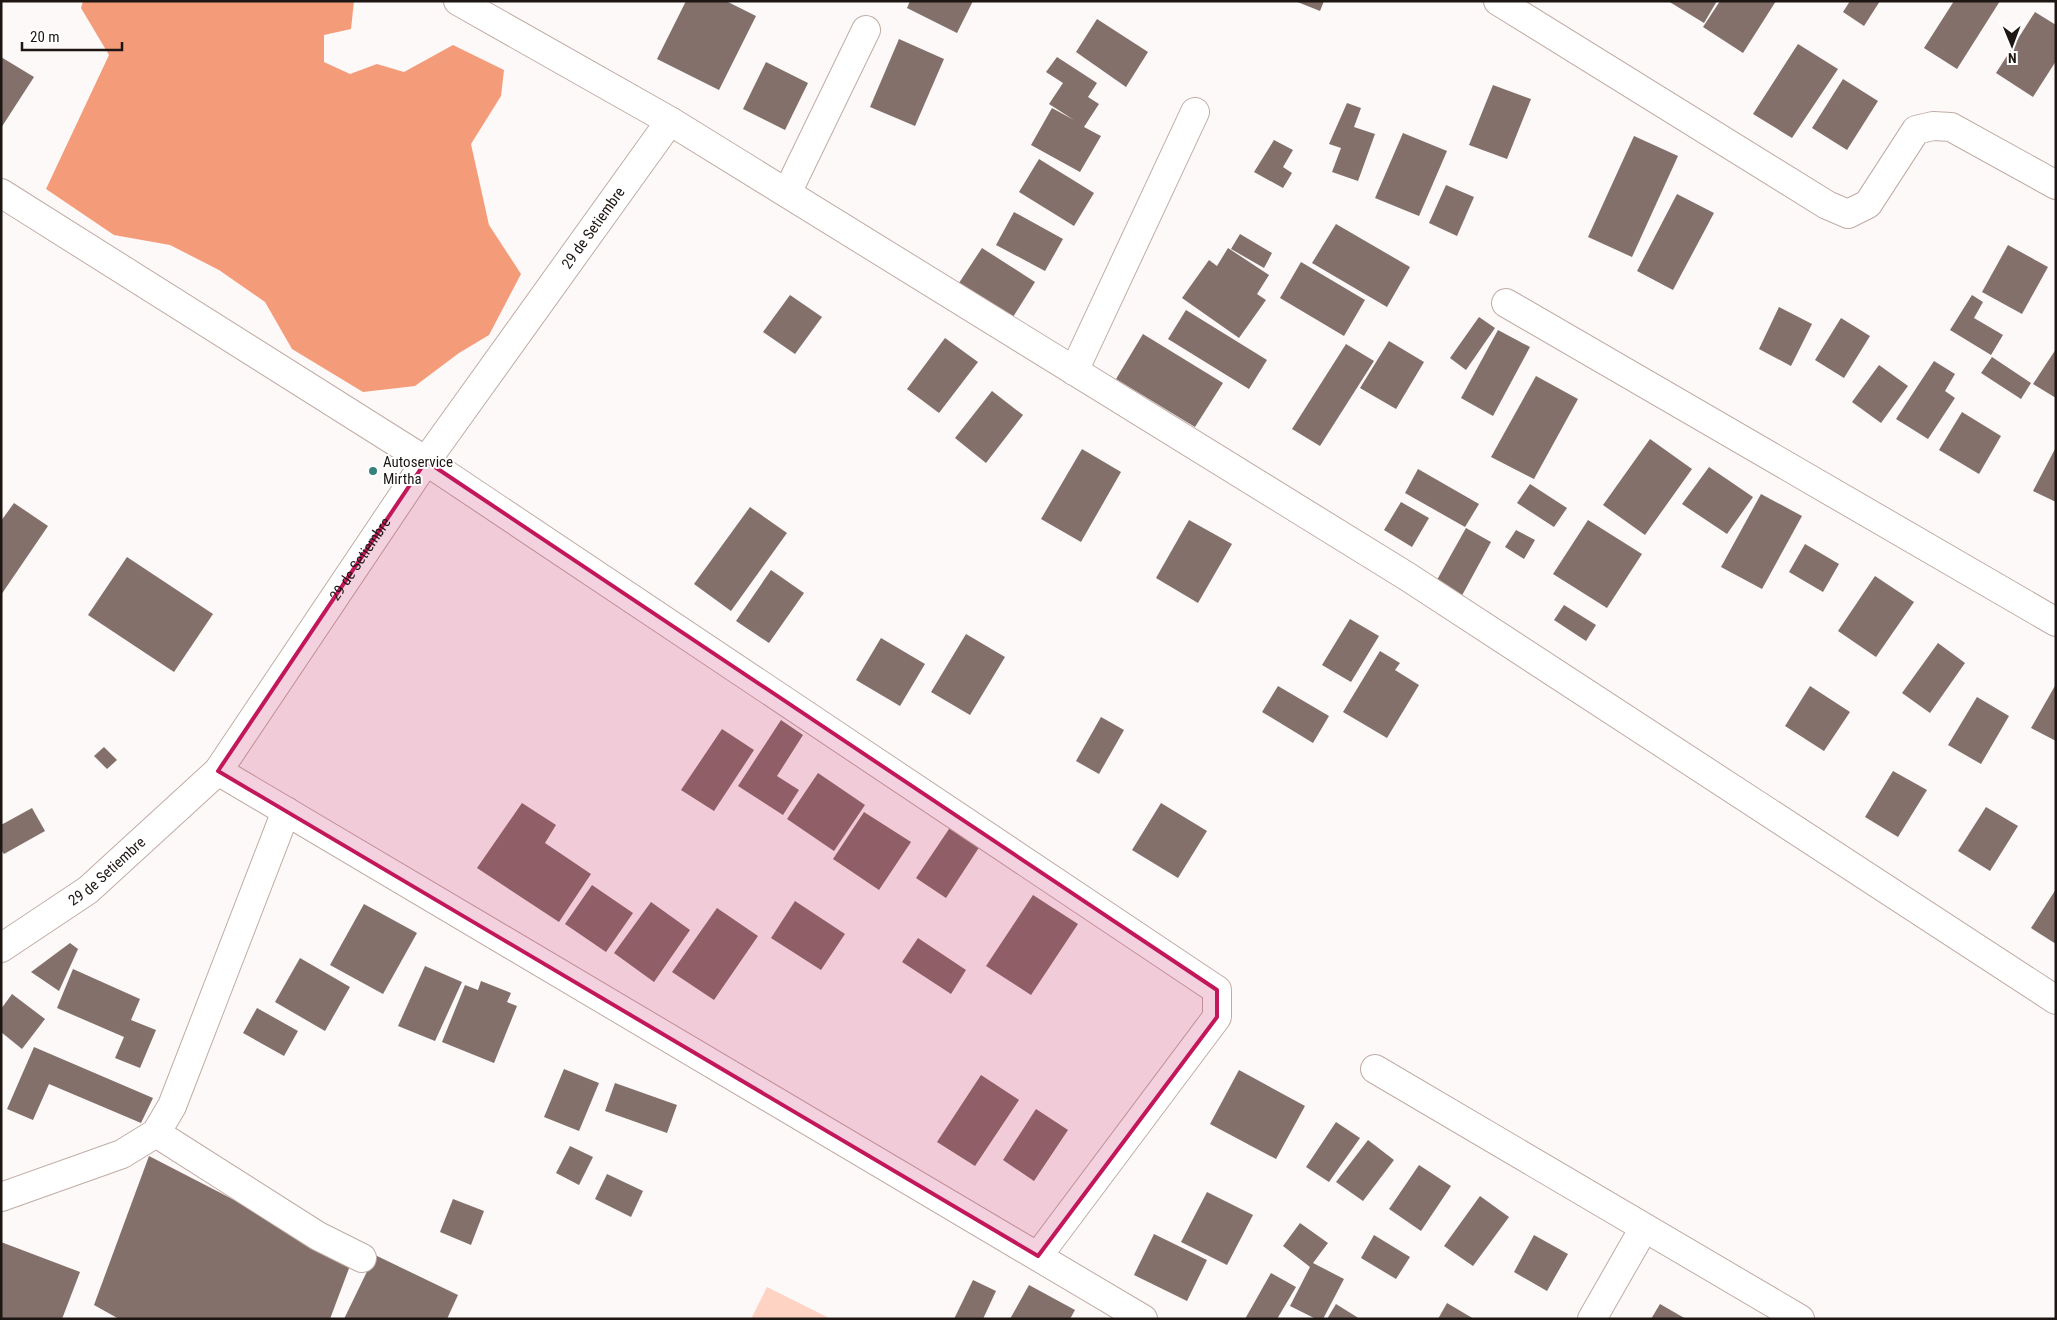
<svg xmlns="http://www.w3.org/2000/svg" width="2057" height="1320" font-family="'Roboto Condensed',sans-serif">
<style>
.green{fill:#fed3c4}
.forest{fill:#f49b7a}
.building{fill:#83706a}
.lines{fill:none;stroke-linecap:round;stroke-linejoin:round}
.minor-casing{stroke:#c0aca5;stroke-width:30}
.minor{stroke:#fff;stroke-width:28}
.marked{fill:#c2185b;fill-opacity:0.2;stroke:#c2185b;stroke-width:4;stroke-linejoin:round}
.poi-dot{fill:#38807c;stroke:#fff;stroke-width:2}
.labels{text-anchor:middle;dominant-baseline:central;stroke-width:4;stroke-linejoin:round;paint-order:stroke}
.street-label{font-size:15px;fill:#1d1613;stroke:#fff}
.poi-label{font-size:15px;fill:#1d1613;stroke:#fff;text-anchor:start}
</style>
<rect width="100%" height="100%" fill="#fdf9f8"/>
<polygon class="green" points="767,1287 831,1319 751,1319"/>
<polygon class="forest" points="83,1 354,1 351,29 324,35 324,62 350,74 377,64 404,72 453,45 504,70 501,96 471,144 489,225 521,274 489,335 459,353 415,386 363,392 292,349 265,302 219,270 170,245 114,235 46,189 109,55 81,8"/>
<g class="building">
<polygon points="686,1 726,1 756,16 719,90 657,59"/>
<polygon points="910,1 973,1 957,33 907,8"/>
<polygon points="1295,1 1324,1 1320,11"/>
<polygon points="1668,1 1717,1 1704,23"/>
<polygon points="1720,1 1776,1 1743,53 1703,27"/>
<polygon points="1850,1 1880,1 1864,26 1843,12"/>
<polygon points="1954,1 2000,1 1957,69 1924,48"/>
<polygon points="2035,12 2056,25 2056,61 2033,97 1996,73"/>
<polygon points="1097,19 1148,52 1126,87 1076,52"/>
<polygon points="899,39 944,59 915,126 870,107"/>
<polygon points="1798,44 1838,69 1792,138 1753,114"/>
<polygon points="1,57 34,77 1,128"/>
<polygon points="1057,57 1097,83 1088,97 1099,104 1084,127 1101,136 1080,172 1031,145 1052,108 1074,120 1049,104 1063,83 1046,72"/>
<polygon points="766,62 808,83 785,130 743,109"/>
<polygon points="1843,79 1878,101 1847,150 1812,128"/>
<polygon points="1493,85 1531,99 1507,159 1469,145"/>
<polygon points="1347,103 1361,108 1354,127 1375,134 1358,181 1332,172 1341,148 1329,144"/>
<polygon points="1403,133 1447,151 1419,216 1375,198"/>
<polygon points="1634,136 1678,156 1632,257 1588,237"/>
<polygon points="1274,140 1293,150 1283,167 1292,173 1283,188 1254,172"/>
<polygon points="1039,159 1094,193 1074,226 1019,192"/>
<polygon points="1446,185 1474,197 1457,236 1429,223"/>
<polygon points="1677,194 1714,213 1673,290 1637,271"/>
<polygon points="1014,212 1063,239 1045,271 996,245"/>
<polygon points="1336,224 1410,267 1387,307 1312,263"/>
<polygon points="1240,234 1272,253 1264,268 1231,249"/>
<polygon points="2008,245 2048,267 2022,314 1982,292"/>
<polygon points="982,248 1035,282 1013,317 959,283"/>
<polygon points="1228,248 1269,275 1257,294 1266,300 1239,338 1182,298 1209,260 1217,266"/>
<polygon points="1301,262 1365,300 1344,336 1280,298"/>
<polygon points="790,295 822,317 795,354 763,332"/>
<polygon points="1972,295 1983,302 1974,318 2003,335 1991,355 1950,330"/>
<polygon points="1779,307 1812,324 1791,366 1759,349"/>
<polygon points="1186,310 1267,360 1249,389 1168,339"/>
<polygon points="1479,317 1495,328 1466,370 1450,358"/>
<polygon points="1841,318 1870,336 1844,378 1815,360"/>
<polygon points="1498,330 1530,347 1493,416 1461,398"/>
<polygon points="1143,334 1223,383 1195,427 1116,379"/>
<polygon points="945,338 978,362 939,413 907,389"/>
<polygon points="1389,341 1424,362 1396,409 1360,388"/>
<polygon points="1346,344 1374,361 1320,446 1292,429"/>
<polygon points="2056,349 2056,398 2033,384"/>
<polygon points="1992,357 2031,383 2021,399 1981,373"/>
<polygon points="1934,361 1955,374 1945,391 1955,398 1928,439 1896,419"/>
<polygon points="1879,365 1908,386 1881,423 1852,402"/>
<polygon points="1536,376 1578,399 1534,479 1491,457"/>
<polygon points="992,391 1023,415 986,463 955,438"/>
<polygon points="1962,412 2001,436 1979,474 1939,450"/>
<polygon points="1650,439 1692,469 1645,535 1603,505"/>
<polygon points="2056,447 2056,502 2033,491"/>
<polygon points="1082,449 1121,472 1081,542 1041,519"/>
<polygon points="1709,467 1753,497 1727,534 1682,504"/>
<polygon points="1418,469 1479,504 1465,527 1405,493"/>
<polygon points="1530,484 1567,508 1554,527 1517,503"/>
<polygon points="1761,494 1802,516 1762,589 1721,567"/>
<polygon points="1401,502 1429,518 1412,547 1384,530"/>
<polygon points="14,503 48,526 1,595 1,521"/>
<polygon points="750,507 787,533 731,611 694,584"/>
<polygon points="1189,520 1232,544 1198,603 1156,578"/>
<polygon points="1588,520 1642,554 1607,608 1553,574"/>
<polygon points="1466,528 1491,542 1459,601 1433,587"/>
<polygon points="1516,530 1535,540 1524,559 1505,547"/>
<polygon points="1805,544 1839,564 1823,592 1789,572"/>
<polygon points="127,557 213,614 174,672 88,615"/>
<polygon points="771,570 804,593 769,643 736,621"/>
<polygon points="1875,576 1914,602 1876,657 1838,631"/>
<polygon points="1564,605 1596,625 1586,641 1554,620"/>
<polygon points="1350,619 1379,636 1351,682 1322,665"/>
<polygon points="966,634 1005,657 970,715 931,692"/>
<polygon points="881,638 925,664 900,706 856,680"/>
<polygon points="1938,643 1965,663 1930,713 1902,693"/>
<polygon points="1380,651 1400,663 1395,670 1419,685 1387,738 1343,712"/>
<polygon points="2056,684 2056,741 2031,728"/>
<polygon points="1278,686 1329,716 1313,743 1262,712"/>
<polygon points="1810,686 1850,712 1824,751 1785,726"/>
<polygon points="1977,697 2009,716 1981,764 1948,745"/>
<polygon points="1101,717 1124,730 1099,774 1076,761"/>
<polygon points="781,720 803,735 777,776 799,790 783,815 738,786"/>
<polygon points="722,729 754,750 714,811 681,790"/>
<polygon points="104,747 117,760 107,769 94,756"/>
<polygon points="1893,771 1927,790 1898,837 1865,817"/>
<polygon points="818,773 865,805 834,851 787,819"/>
<polygon points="522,803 556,825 545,843 591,874 559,922 477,868"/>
<polygon points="1161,803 1207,831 1178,878 1132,850"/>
<polygon points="1986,807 2018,826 1990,871 1958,851"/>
<polygon points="32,808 45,831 4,854 1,850 1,825"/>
<polygon points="864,812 911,842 879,890 833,859"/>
<polygon points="951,826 980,846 946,898 916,878"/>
<polygon points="592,885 633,913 606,952 565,924"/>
<polygon points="2056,889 2056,944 2031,928"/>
<polygon points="1033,895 1078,924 1031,995 986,966"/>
<polygon points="795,901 845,934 821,970 771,938"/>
<polygon points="651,902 690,930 654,982 614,953"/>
<polygon points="364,904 417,933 383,994 330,965"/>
<polygon points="717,908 758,936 714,1000 672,972"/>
<polygon points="918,938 966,970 951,994 902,962"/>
<polygon points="70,943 78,949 59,991 31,972"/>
<polygon points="300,958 350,987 325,1031 275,1002"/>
<polygon points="425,966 462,982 435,1041 398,1026"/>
<polygon points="73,969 140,999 131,1020 156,1030 140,1068 115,1058 124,1037 57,1008"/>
<polygon points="481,981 511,993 507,1002 517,1006 494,1063 442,1042 465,985 478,990"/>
<polygon points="12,994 45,1019 22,1049 1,1032 1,1009"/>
<polygon points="257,1008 298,1031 284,1056 243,1033"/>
<polygon points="34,1047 153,1098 141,1123 49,1084 33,1120 7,1109"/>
<polygon points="564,1069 599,1083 579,1131 544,1117"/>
<polygon points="1239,1070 1305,1106 1276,1159 1210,1124"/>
<polygon points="981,1075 1019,1100 975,1166 937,1142"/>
<polygon points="615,1083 677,1105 667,1133 605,1111"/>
<polygon points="1036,1109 1068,1130 1034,1181 1003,1160"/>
<polygon points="1336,1122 1360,1138 1329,1182 1306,1167"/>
<polygon points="1368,1140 1394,1160 1363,1201 1336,1182"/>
<polygon points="570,1146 593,1157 579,1185 556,1173"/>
<polygon points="149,1156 296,1232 351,1263 330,1319 119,1319 94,1305"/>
<polygon points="1419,1165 1451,1186 1421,1231 1389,1209"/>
<polygon points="607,1174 643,1191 631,1217 595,1199"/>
<polygon points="1207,1192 1253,1215 1227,1265 1181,1242"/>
<polygon points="1480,1196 1509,1217 1473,1266 1444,1246"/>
<polygon points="453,1199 484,1211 471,1245 440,1232"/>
<polygon points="1300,1223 1328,1243 1313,1263 1344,1279 1323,1319 1316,1319 1290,1306 1310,1267 1283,1246"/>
<polygon points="1154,1234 1207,1260 1187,1301 1134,1275"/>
<polygon points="1374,1235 1410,1257 1396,1279 1361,1258"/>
<polygon points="1534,1235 1568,1254 1547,1291 1514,1272"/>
<polygon points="1,1242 80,1272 62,1319 1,1319"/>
<polygon points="375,1255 458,1295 447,1319 344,1319"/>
<polygon points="1271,1273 1296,1287 1277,1319 1245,1319"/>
<polygon points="973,1280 996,1291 983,1319 954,1319"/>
<polygon points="1029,1285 1075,1310 1070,1319 1010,1319"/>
<polygon points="1447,1303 1474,1319 1438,1319"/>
<polygon points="1336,1304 1360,1319 1327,1319"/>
<polygon points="1660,1304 1686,1319 1651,1319"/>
</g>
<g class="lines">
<defs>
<g id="minor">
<polyline points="458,1 670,121 1408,577 2056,1000"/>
<polyline points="1498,1 1827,205 1848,214 1868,204 1916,130 1933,126 1951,127 2056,185"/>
<polyline points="1,193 426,461 1217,990 1217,1017 1038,1256"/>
<polyline points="787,193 866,30"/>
<polyline points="1506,303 2056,622"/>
<polyline points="1074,371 1195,112"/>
<polyline points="218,771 1143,1319"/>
<path id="s1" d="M1 948 88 890 218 771 426 461 670 121"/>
<polyline points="1375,1069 1800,1319"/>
<polyline points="156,1133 318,1236 362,1258"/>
<polyline points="1,1197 122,1154 156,1133 172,1106 286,811"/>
<polyline points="1592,1319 1644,1228"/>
</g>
</defs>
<use href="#minor" class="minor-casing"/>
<use href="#minor" class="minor"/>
</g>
<path class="marked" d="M426 461 1217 990V1017L1038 1256 218 771Z"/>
<circle class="poi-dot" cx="373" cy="471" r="5"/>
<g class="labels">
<g class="street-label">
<text stroke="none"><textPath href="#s1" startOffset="941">29 de Setiembre</textPath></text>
<text stroke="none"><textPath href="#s1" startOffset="536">29 de Setiembre</textPath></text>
<text stroke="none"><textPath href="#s1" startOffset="131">29 de Setiembre</textPath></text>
</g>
<g class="poi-label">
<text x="383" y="462">Autoservice<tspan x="383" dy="17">Mirtha</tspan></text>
</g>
</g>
<rect width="2057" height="1320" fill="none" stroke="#1d1613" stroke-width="5"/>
<g transform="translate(2012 45) rotate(179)" stroke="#ffffff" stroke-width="4" paint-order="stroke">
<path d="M0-4L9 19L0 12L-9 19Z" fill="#1d1613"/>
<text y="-8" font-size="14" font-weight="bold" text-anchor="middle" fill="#1d1613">N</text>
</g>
<path d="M22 42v8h100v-8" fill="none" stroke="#1d1613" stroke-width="2.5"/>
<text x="30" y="42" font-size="15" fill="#1d1613" stroke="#ffffff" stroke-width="4" paint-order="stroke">20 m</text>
</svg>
